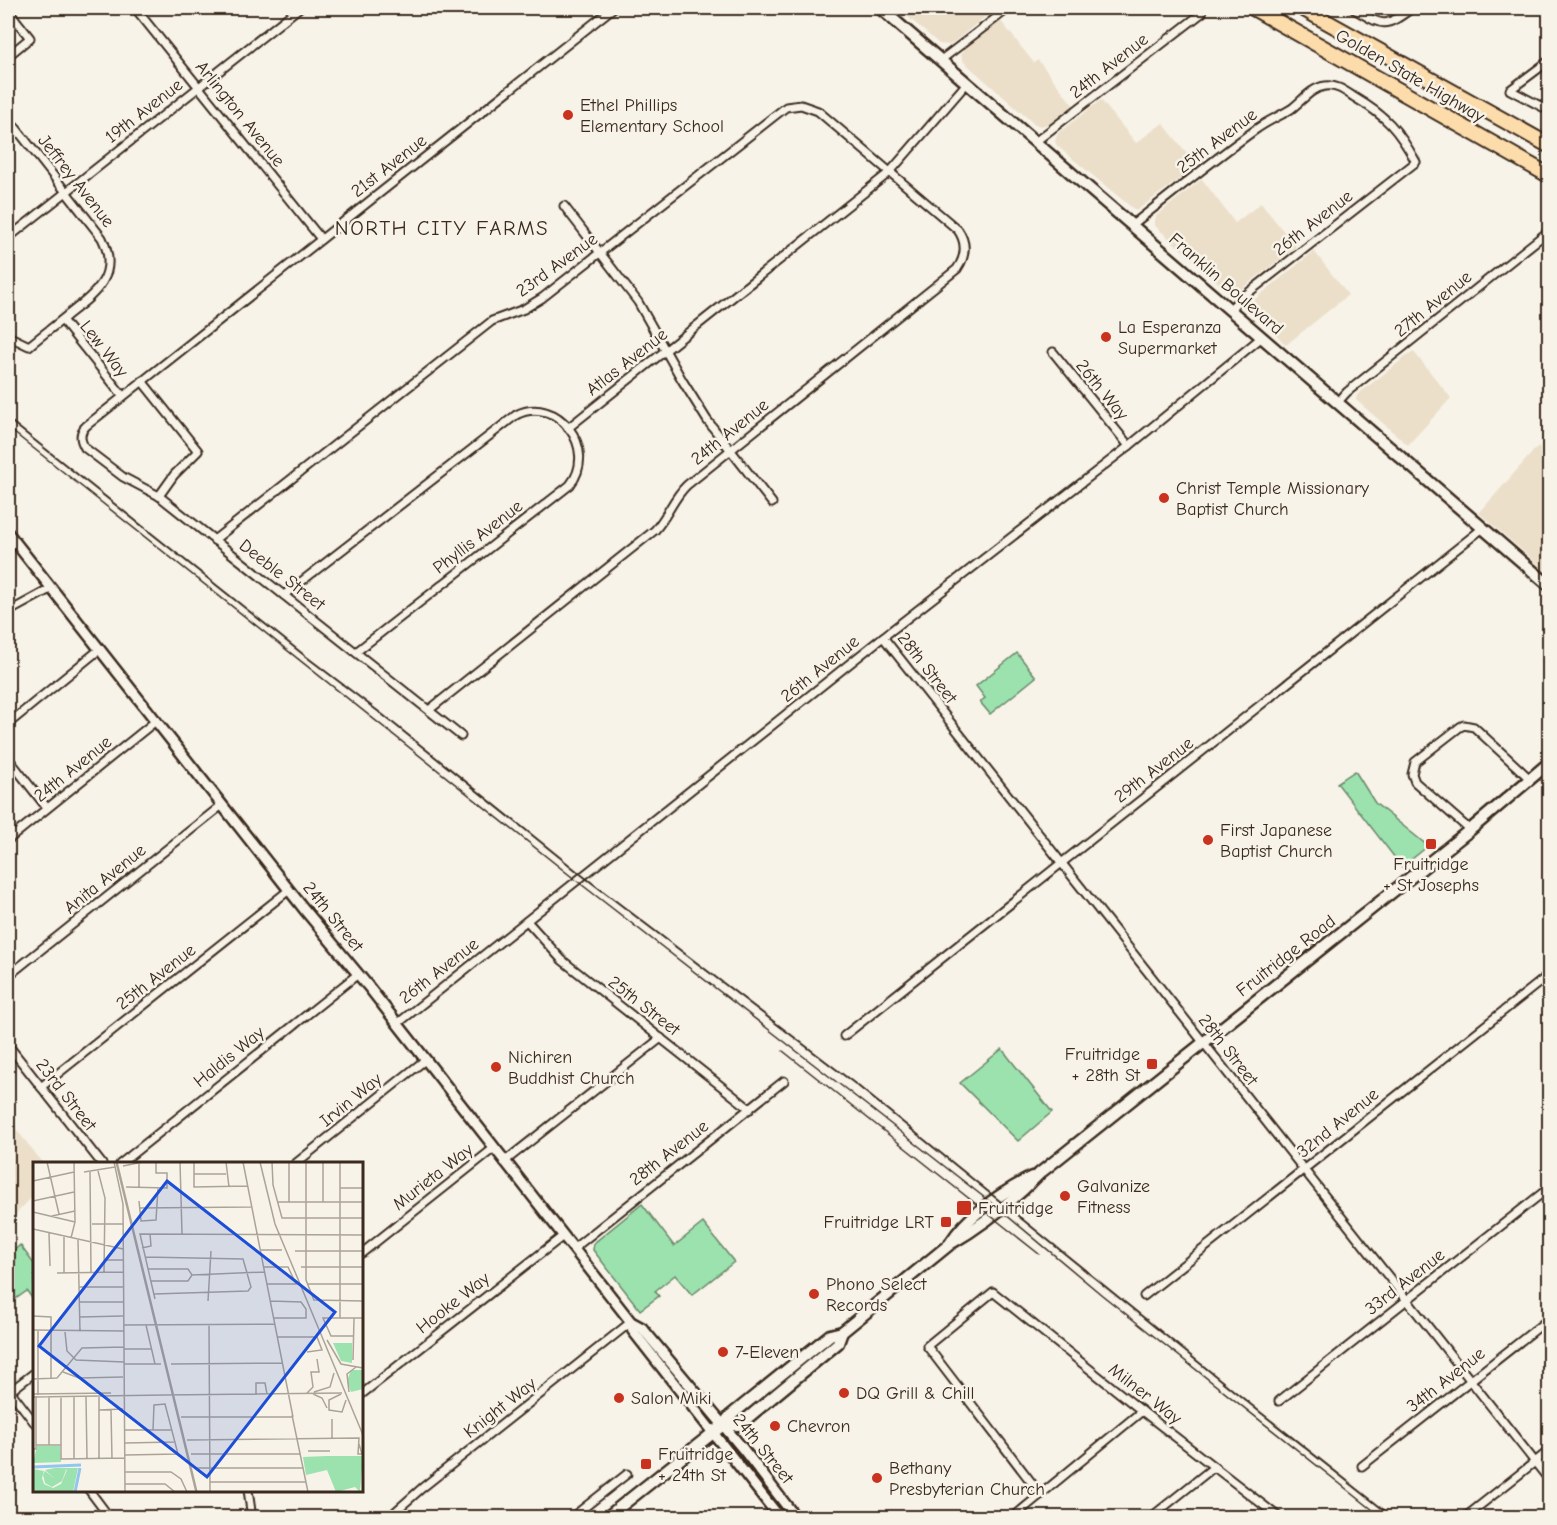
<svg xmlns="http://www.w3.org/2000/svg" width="1557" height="1525" font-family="'Comic Neue',sans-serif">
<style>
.built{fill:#ecdfca}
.green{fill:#9be2af;stroke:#6b8666;stroke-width:1.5}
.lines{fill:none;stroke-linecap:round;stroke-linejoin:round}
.minor-casing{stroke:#3b2a1e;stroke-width:11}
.tertiary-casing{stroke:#3b2a1e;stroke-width:14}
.secondary-casing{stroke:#3b2a1e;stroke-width:15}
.motorway-casing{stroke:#3b2a1e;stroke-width:18}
.minor{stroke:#f7f3e8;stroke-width:7}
.tertiary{stroke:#f7f3e8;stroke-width:9}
.secondary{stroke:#f7f3e8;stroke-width:10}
.motorway{stroke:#fddcac;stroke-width:14}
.tram{stroke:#3b2a1e;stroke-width:1.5}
.rail{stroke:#3b2a1e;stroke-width:2}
.poi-dot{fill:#c8321e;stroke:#f7f3e8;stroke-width:2}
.labels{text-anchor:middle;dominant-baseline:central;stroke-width:5;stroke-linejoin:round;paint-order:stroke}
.street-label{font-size:18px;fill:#3b2a1e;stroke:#f7f3e8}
.poi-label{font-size:18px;fill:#3b2a1e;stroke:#f7f3e8;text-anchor:start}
.quarter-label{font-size:21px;letter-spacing:1.5px;fill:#3b2a1e;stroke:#f7f3e8}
.inset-river{fill:none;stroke:#91c7ef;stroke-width:3}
.inset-road{fill:none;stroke:#aca397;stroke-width:1.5}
.view{fill:#1d4ed8;fill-opacity:0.15;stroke:#1d4ed8;stroke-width:3}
.inset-edge{fill:none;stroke:#3b2a1e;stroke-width:3}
</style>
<rect width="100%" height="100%" fill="#f7f3e8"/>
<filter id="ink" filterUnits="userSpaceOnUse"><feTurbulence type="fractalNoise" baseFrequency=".0167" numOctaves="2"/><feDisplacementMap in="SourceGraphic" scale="12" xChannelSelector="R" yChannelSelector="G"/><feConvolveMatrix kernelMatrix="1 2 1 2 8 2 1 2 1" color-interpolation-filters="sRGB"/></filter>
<g filter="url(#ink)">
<g class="built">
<polygon points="898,8 996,8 950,45 939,44"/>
<polygon points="1000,20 1034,63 1038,60 1074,106 1050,124 1040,126 1033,123 964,62 961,55 966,47"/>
<polygon points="1101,100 1136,143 1163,123 1197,166 1136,211 1057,146 1055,141 1058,133"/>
<polygon points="1202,179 1235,223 1261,203 1296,247 1240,290 1233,293 1229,292 1154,225 1156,216"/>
<polygon points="1314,251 1348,295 1286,345 1252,310 1252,304 1255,299"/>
<polygon points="1413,351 1451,398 1408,445 1356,400 1357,395"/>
<polygon points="1538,446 1549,455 1549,574 1479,513"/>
<polygon points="8,1119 43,1163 34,1164 34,1195 8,1222"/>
</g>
<g class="green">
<polygon points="1017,653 1036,677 990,714 980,702 985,698 976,686"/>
<polygon points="1355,771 1375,803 1428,846 1402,867 1337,783"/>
<polygon points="1002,1049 1052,1112 1018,1141 960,1083"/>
<polygon points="642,1204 674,1246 703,1223 734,1262 692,1295 675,1275 655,1291 659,1296 640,1310 593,1250 594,1243"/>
<polygon points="20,1245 34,1264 34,1301 27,1291 14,1300 8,1293 8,1256"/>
</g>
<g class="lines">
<defs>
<g id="minor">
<polyline points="135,8 321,239"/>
<path d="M1352 8C1382 25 1383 30 1412 8"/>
<polyline points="8,10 30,38 8,56"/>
<polyline points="941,60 1009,8"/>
<polyline points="1550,60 1510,90 1550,111"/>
<path d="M8 118 102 238C120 275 96 293 69 314 56 325 42 335 29 346L8 336"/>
<polyline points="1035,142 1202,13 1191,8"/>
<polyline points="564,206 638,302 682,380 707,420 772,503"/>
<path d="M1132 225C1173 193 1213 160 1255 130 1267 121 1280 116 1291 109 1302 101 1311 88 1325 86 1336 84 1345 91 1354 97 1386 116 1398 129 1416 162L1239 300 1230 309"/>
<polyline points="8,238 299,8"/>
<polyline points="62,320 123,396"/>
<polyline points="1053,352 1129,446"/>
<polyline points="142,381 198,451 174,475 159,496"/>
<polyline points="1337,403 1347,392 1550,230"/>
<polyline points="568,428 890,172 967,83"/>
<path d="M214 540 492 321 524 309 542 298 786 107 801 105 818 111 958 230C967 243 966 256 957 269L687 485C673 498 668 516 655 530L429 710"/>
<path d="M284 595 516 415C557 394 599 449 570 485L356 652"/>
<polyline points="8,612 52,588"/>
<polyline points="883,637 1550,1481"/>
<polyline points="8,724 100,649"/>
<path d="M461 736 159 496 123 477 85 448C80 440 79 433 86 426L613 8"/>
<polyline points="8,758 47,808"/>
<polyline points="1470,830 1415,782 1412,774 1415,762 1460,727 1464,725 1474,727 1530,779"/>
<polyline points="8,840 157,720"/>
<polyline points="527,921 562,960 750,1109"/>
<polyline points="8,976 222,805"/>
<polyline points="397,1024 883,637 1129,446 1262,337"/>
<polyline points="844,1036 1483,528"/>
<polyline points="8,1045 102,1164"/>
<polyline points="41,1087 289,890"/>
<polyline points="504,1162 661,1038"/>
<polyline points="120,1164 358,974"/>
<polyline points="295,1164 425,1060"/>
<polyline points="573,1249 784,1081"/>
<polyline points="362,1253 494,1148"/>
<polyline points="1144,1296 1550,974"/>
<polyline points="8,1388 34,1422"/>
<polyline points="8,1393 34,1373"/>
<polyline points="362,1394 563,1236"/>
<polyline points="1279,1401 1550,1187"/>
<polyline points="1362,1466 1550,1318"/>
<polyline points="89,1490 110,1518"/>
<polyline points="248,1490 252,1518"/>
<polyline points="1041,1495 927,1346 993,1292 1142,1411 1280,1518"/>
<polyline points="388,1518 422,1488 631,1322"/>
<polyline points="571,1518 627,1474"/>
<polyline points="1012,1518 1142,1411"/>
<polyline points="1150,1518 1214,1467"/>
<polyline points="1464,1518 1550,1450"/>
</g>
<g id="tertiary">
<polyline points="8,533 304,909 368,986 631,1322 642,1328 743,1449 796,1518"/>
<polyline points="631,1322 633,1331 780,1518"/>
</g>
<g id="secondary">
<polyline points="880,8 1550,586"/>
<path d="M951 1242C969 1214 1003 1192 1032 1177"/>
<polyline points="723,1425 739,1425 838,1343 842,1332"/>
<path d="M606 1518 723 1425 730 1416 830 1335 842 1332 950 1244C983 1225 1014 1200 1040 1173L1470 830 1550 762"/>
</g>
<g id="motorway">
<polyline points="1253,8 1550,176"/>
<polyline points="1302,8 1550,146"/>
</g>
</defs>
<use href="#minor" class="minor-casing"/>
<use href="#tertiary" class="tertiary-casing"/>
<use href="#secondary" class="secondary-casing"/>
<use href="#motorway" class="motorway-casing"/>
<use href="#minor" class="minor"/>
<use href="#tertiary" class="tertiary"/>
<use href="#secondary" class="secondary"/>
<use href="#motorway" class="motorway"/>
<g class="tram">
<polyline points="8,428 577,881 865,1104 999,1209 1102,1295 1383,1518"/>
<polyline points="783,1051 1039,1254"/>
</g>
<polyline class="rail" points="8,419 304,655 383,715 583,876 858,1086 1260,1412 1394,1518"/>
</g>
</g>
<g class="poi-dot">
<circle cx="568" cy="115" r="6"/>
<circle cx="1106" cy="337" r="6"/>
<circle cx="1164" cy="498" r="6"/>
<circle cx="1208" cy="840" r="6"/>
<rect x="1425" y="838" width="12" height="12" rx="3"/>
<rect x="1146" y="1058" width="12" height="12" rx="3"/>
<circle cx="496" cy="1067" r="6"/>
<circle cx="1065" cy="1196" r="6"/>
<rect x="956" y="1200" width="16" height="16" rx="3"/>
<rect x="940" y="1216" width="12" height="12" rx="3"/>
<circle cx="814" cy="1294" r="6"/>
<circle cx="723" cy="1352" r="6"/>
<circle cx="844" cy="1393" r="6"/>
<circle cx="619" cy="1398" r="6"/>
<circle cx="775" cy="1426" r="6"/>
<rect x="640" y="1458" width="12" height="12" rx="3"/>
<circle cx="877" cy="1478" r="6"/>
</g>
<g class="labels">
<g class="street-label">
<text transform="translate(1109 66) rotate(-38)">24th Avenue</text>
<text transform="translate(1410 76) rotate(30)">Golden State Highway</text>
<text transform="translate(144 111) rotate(-38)">19th Avenue</text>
<text transform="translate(240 114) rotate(51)">Arlington Avenue</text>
<text transform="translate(1217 141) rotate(-37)">25th Avenue</text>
<text transform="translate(389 166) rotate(-38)">21st Avenue</text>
<text transform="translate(76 181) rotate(52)">Jeffrey Avenue</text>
<text transform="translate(1313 223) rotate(-38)">26th Avenue</text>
<text transform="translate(557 265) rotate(-36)">23rd Avenue</text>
<text transform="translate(1226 284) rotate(41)">Franklin Boulevard</text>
<text transform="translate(1433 304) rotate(-39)">27th Avenue</text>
<text transform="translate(104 349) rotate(52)">Lew Way</text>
<text transform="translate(627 362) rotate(-38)">Atlas Avenue</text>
<text transform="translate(1102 390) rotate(51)">26th Way</text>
<text transform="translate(730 432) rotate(-39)">24th Avenue</text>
<text transform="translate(478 537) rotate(-38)">Phyllis Avenue</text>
<text transform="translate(282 575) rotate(38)">Deeble Street</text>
<text transform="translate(927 668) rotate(52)">28th Street</text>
<text transform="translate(820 669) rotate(-39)">26th Avenue</text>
<text transform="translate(73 769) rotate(-39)">24th Avenue</text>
<text transform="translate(1154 770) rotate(-38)">29th Avenue</text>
<text transform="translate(105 879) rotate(-39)">Anita Avenue</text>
<text transform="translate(333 917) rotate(51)">24th Street</text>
<text transform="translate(1286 956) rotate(-38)">Fruitridge Road</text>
<text transform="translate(439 971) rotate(-38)">26th Avenue</text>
<text transform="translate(156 977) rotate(-38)">25th Avenue</text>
<text transform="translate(644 1006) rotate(38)">25th Street</text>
<text transform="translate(1228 1050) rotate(52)">28th Street</text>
<text transform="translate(229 1057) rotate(-39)">Haldis Way</text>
<text transform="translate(66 1095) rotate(52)">23rd Street</text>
<text transform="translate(351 1100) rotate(-39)">Irvin Way</text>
<text transform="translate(1338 1123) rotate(-39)">32nd Avenue</text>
<text transform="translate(669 1153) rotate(-38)">28th Avenue</text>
<text transform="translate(433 1177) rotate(-38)">Murieta Way</text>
<text transform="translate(1405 1282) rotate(-38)">33rd Avenue</text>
<text transform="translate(453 1303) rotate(-38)">Hooke Way</text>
<text transform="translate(1446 1380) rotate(-38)">34th Avenue</text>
<text transform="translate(1145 1394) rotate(38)">Milner Way</text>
<text transform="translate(500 1408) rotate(-38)">Knight Way</text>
<text transform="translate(763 1449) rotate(51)">24th Street</text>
</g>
<g class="poi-label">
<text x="580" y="105">Ethel Phillips<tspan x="580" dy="21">Elementary School</tspan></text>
<text x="1118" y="327">La Esperanza<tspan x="1118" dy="21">Supermarket</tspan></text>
<text x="1176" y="488">Christ Temple Missionary<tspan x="1176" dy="21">Baptist Church</tspan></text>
<text x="1220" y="830">First Japanese<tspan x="1220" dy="21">Baptist Church</tspan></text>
<text x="1431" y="864" text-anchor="middle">Fruitridge<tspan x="1431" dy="21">+ St Josephs</tspan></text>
<text x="1140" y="1054" text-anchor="end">Fruitridge<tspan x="1140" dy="21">+ 28th St</tspan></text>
<text x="508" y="1057">Nichiren<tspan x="508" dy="21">Buddhist Church</tspan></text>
<text x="1077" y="1186">Galvanize<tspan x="1077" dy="21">Fitness</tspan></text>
<text x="978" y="1208">Fruitridge</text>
<text x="934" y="1222" text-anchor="end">Fruitridge LRT</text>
<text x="826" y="1284">Phono Select<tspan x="826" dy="21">Records</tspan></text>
<text x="735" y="1352">7-Eleven</text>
<text x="856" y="1393">DQ Grill &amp; Chill</text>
<text x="631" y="1398">Salon Miki</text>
<text x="787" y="1426">Chevron</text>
<text x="658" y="1454">Fruitridge<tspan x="658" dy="21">+ 24th St</tspan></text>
<text x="889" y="1468">Bethany<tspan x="889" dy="21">Presbyterian Church</tspan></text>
</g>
<g class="quarter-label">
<text x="442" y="228">NORTH CITY FARMS</text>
</g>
</g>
<g transform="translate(33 1162)">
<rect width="330" height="330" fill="#f7f3e8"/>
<path d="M300 181H319V201L308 199ZM318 208H330V227L318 230 314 219ZM4 284H27L28 300 0 301ZM294 294H330L327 330 322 325 303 330 294 308 273 313 270 295ZM22 306H45L40 330H0V307L11 309 9 316 11 322 20 326 28 322 34 308 29 307 33 308 29 319 19 325 12 321 10 313 12 309 22 317 12 308Z" fill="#9be2af"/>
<path class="inset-river" d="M0 305 48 303M42 330 47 306"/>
<path class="inset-road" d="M14 0 26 52M81 0 90 42 92 330M83 0 163 330M84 0 164 330M106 0V25M147 0 149 72M161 0V25L215 24M193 0 196 25M210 0 260 255M227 0 242 62 330 273M239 0 240 23 249 56H330M256 0V40M273 0V118L281 138 330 139M290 0V40M307 0V156M90 4 110 0M65 9 72 36 71 110M51 10 82 5M57 10 58 110M161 12H193M0 19 41 10M93 25 134 26V11H123V0M307 26H330M0 39 41 30M106 39 108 59 123 58 125 26M244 40H330M106 46 218 45M0 50 42 60M19 54 42 49M59 62H90M0 67 90 87M16 71 17 104M38 76 42 60 41 0M45 78 47 170M109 86 118 84 117 72M227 88H249M262 89H330M112 95 210 97 218 125 215 129 121 132M71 98H90M231 105H255L263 122H234M268 105H330M115 107H155L159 113 232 110M24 111 90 110M31 111V75M118 119H155L159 113M275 122H330M46 125H90M122 137 107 72 330 73M175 139 178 89M237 139 268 140 273 147V156H241M47 140H90M0 154 18 155V217M47 155 90 154M176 162 177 330M91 163 242 162M113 163 122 202M0 168 91 169M32 170 34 189 43 198 91 200M320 174H298L290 156H330M245 175H284L289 188 274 190M294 178 308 202 330 206M91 187H118M320 198 321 156M91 202H128M138 202 250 201M30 210 46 216 90 215M0 217 24 216 49 186 91 185M281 230 297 225 301 211M316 230 314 212 323 205M274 231 280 225 278 210H286L284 197M0 232 78 231M280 232 289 236 294 246M308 232 296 238V248L309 250 313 238M5 233V169M132 233 309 231M223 233V221H232L234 232M16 234V283M28 234V297L92 296M41 234V297M53 234 54 297M66 234V297M0 235 132 233M66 248 90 247M78 248 79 297M259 253 275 330M148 255H260M92 268H138M299 276V257M154 278 326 276 325 292H329L326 282M92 281 141 280M3 283H28M0 287H3V234M275 289H297M158 292H267M92 293 145 292 132 242 121 243 120 268M161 306H270M92 310H138L148 317 154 330M177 320H273M92 322H132L142 330"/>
<path class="view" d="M134 19 302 150 174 315 6 184Z"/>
<rect width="330" height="330" class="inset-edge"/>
</g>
<rect width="1557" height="1525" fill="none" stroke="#f7f3e8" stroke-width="30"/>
<rect x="15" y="15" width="1527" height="1495" fill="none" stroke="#3b2a1e" stroke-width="2" filter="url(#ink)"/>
</svg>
